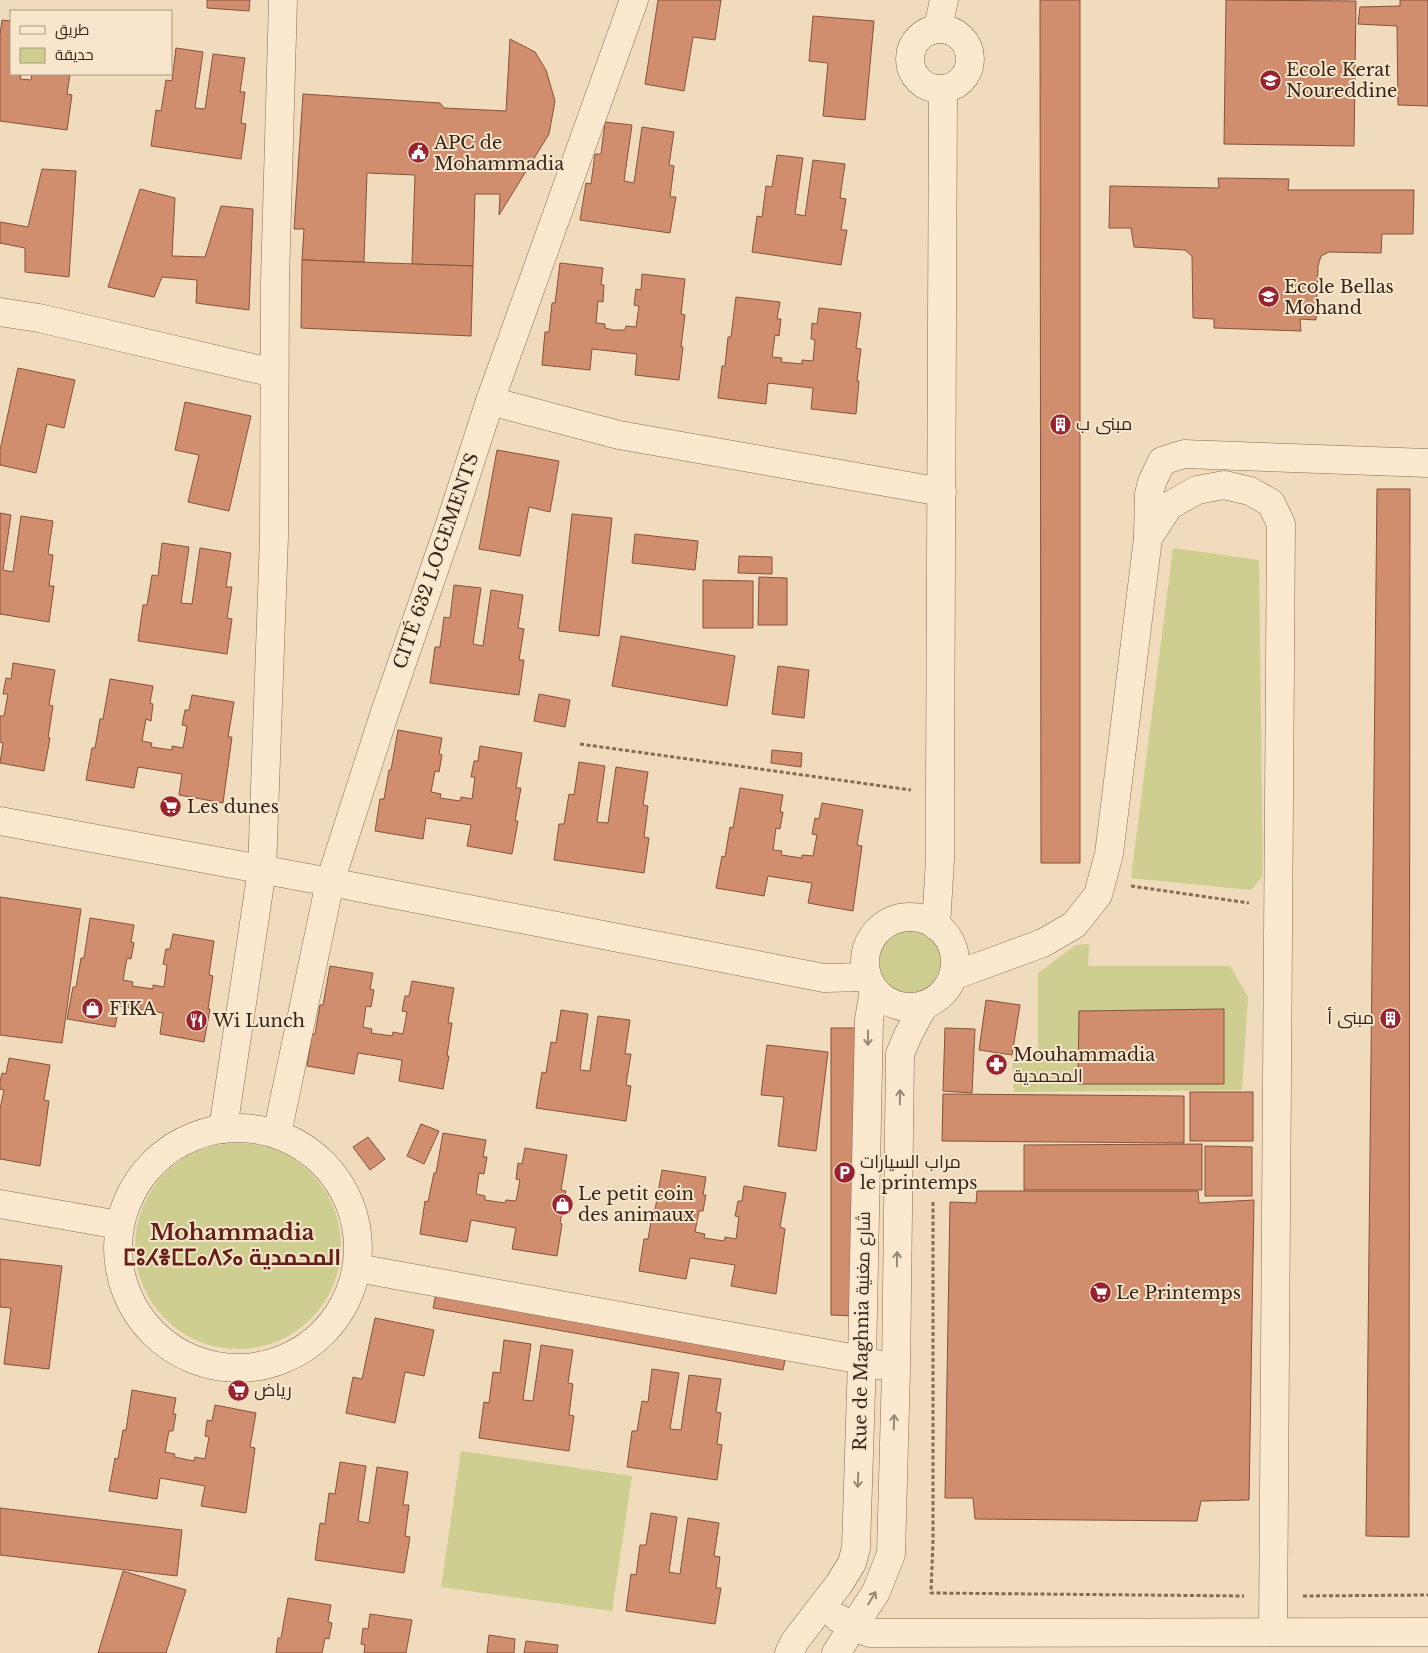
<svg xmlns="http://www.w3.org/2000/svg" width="1428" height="1653" font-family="'Libre Baskerville',Cairo,'Noto Sans Tifinagh',serif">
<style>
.green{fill:#cdce90}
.building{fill:#d08e6f;stroke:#885139}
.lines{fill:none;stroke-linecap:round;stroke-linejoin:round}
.minor-casing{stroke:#876b55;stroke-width:29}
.path{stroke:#876b55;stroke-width:3;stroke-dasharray:4 2.5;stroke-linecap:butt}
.minor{stroke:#fae9cf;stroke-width:28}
.oneway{stroke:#988774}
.labels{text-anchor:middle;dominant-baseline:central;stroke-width:4;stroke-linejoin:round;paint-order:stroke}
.poi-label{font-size:18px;fill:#36251a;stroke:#f7e6cb;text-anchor:start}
.street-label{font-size:18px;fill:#36251a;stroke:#f7e6cb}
.district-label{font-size:22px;font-weight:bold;fill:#642018;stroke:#f7e6cb}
</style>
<rect width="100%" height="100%" fill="#f0dbbc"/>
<g class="green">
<polygon points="1173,548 1259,560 1263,876 1251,890 1131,878"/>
<circle cx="909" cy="962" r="33"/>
<polygon points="1089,944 1088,966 1230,966 1248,997 1242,1090 1014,1092 1012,1055 1038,1056 1038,973 1076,945"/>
<circle cx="238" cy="1246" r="103"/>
<polygon points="461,1451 632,1476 612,1611 441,1587"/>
</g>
<g class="building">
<polygon points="207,0 250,0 249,11 207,8"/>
<polygon points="658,0 721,0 715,40 693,37 684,91 645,84"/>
<polygon points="1040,0 1080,0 1080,863 1041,863"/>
<polygon points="1226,0 1356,1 1354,146 1224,144"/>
<polygon points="1400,0 1428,0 1428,106 1398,105 1397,26 1358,24 1360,7 1400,6"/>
<polygon points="813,16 874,21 865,120 823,116 828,63 809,61"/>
<polygon points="2,20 11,21 11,74 21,74 20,79 31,80 32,74 70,74 67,94 72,95 67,130 0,121 0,35"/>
<polygon points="510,39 535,52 546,70 555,101 549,134 499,215 500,194 475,194 473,266 412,264 415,175 367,173 364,262 302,260 304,229 294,229 303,94 440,103 444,108 506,111"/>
<polygon points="176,48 203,52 195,108 205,109 213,54 245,58 240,92 245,92 241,123 246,124 241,159 151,146 156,110 161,111 166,80 172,81"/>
<polygon points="605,122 632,125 624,181 634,183 642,127 674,132 669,165 674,166 670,197 676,197 670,233 580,220 586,183 591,184 595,154 601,154"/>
<polygon points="777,155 803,158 795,214 805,216 813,160 845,164 840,198 846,199 841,230 847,230 841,265 752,252 757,216 762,217 766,186 772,187"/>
<polygon points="42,169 76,171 69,277 25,272 25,248 0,243 0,222 28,227"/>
<polygon points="1218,178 1289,179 1288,190 1414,190 1413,234 1382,234 1381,253 1329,252 1321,256 1318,266 1316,320 1300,319 1301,331 1214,328 1214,319 1193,318 1192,256 1185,250 1134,247 1131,228 1109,228 1110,186 1219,188"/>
<polygon points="140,189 175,198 172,256 205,257 221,206 253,209 249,310 196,303 197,280 162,277 154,297 108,287"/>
<polygon points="302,260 473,266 471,336 301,328"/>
<polygon points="560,263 603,268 601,285 604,285 603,302 598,301 596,323 605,324 605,328 613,330 625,330 626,326 636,327 639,306 634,305 636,289 641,290 642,274 685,279 681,314 685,315 681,347 683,347 679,380 635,375 637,354 592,349 590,370 542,365 545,332 549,332 552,303 555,303"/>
<polygon points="736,297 780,302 777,319 781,319 779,336 775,335 772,357 782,358 781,362 802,364 802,360 813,361 815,340 811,339 812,323 817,324 819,308 861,313 856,348 861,349 857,381 859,381 856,414 811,409 813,388 768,383 766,404 718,398 722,366 725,366 728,337 731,337"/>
<polygon points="18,368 75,380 64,428 47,424 36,473 0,465 0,450"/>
<polygon points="185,402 251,416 229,511 188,502 199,455 175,450"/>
<polygon points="497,450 559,461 550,512 529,507 520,556 479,549"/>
<polygon points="1377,489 1410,489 1409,1537 1366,1536"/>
<polygon points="0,513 11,515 3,570 13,572 21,516 53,521 48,554 53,555 49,586 54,586 49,622 0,614"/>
<polygon points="572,514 612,518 599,636 559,631"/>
<polygon points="635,534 698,541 695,570 632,563"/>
<polygon points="162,543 189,547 181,603 192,604 200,548 231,553 226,587 232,587 227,618 232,619 227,654 138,641 143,605 147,605 152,575 158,576"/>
<polygon points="739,556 772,557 772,574 738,573"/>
<polygon points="759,577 787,578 787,625 758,625"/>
<polygon points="703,580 753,581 753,628 703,628"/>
<polygon points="454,585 481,588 473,644 483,646 491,590 523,595 518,628 524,629 519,660 524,660 519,695 430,683 435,647 440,647 444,617 450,618"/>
<polygon points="621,636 735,656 727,706 612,686"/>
<polygon points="13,663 55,670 49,705 53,706 48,738 50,738 44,771 0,763 3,743 0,742 0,716 4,716 8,694 3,694 6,678 11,679"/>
<polygon points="778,666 809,670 804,718 772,714"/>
<polygon points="110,679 153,686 150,703 153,704 151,721 146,719 142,741 152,743 151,747 172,750 172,746 183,748 187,726 182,725 185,710 189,710 192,695 234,702 228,737 232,737 223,803 179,795 182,774 138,767 134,788 86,780 92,748 95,748 100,719 103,719"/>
<polygon points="539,694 570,700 565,727 534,721"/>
<polygon points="398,730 442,738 439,754 442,755 439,772 435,771 431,792 441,794 440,798 460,801 461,797 472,799 475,777 471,777 474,761 478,761 480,746 522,753 516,788 521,788 515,821 518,821 512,854 467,846 471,825 426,818 423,839 375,831 380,799 384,799 389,770 391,770"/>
<polygon points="772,750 802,753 801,767 771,763"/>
<polygon points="579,762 605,766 597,822 608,823 616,767 648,772 643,805 648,806 644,837 649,838 644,873 554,860 559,824 564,824 569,794 574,795"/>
<polygon points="740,788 783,795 780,812 783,812 780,829 776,828 773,850 782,851 781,855 802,858 802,855 813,856 817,835 812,834 815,818 819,819 822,803 863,810 857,845 862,846 853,911 808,903 812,883 768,876 764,896 716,888 722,856 725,857 730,827 733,828"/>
<polygon points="0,897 81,909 62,1043 0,1035"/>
<polygon points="90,918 134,925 131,942 134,943 131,959 127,958 123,980 133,982 132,986 153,989 153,985 164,987 167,965 163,964 166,949 170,949 173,934 214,941 209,975 213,976 208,1009 210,1009 204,1042 160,1034 163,1013 119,1006 115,1027 67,1019 73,987 76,987 81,958 84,958"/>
<polygon points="330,966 373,973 370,989 374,990 371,1007 366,1006 363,1027 372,1029 371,1033 392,1036 393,1032 403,1034 407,1012 402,1011 405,996 409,996 412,981 454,988 448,1023 452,1023 447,1056 449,1056 443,1089 399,1081 402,1060 358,1053 354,1074 307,1066 312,1034 315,1034 320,1005 323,1005"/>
<polygon points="986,1000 1020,1005 1012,1055 979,1050"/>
<polygon points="1224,1009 1224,1084 1078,1084 1079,1011"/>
<polygon points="561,1010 588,1014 580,1070 590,1071 598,1016 630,1020 625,1054 631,1054 626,1085 631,1086 626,1121 536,1108 542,1072 546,1073 551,1042 556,1043"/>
<polygon points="831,1028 856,1028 856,1316 831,1315"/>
<polygon points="945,1028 975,1029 972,1093 943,1091"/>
<polygon points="767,1045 828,1052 816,1151 778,1146 784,1097 761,1095"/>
<polygon points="9,1058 50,1065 44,1100 49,1101 40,1166 0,1159 0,1109 4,1090 0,1089 0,1082 2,1073 6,1074"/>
<rect x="1190" y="1092" width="63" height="49"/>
<polygon points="943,1094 1184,1096 1184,1143 942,1141"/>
<polygon points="421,1124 439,1131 424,1164 407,1156"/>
<polygon points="443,1133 486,1140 483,1157 487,1157 484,1174 479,1173 476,1194 485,1196 485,1200 505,1203 506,1200 516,1201 520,1180 516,1179 518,1163 522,1164 525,1148 567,1155 561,1190 566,1191 560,1223 562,1224 557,1256 512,1249 516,1228 471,1220 467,1242 420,1234 425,1201 428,1202 434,1173 436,1173"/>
<polygon points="368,1137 385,1159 370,1170 353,1147"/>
<polygon points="1202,1144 1202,1190 1024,1190 1024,1145"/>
<polygon points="1205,1146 1252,1147 1252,1196 1205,1196"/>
<polygon points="662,1170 706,1177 703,1195 706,1195 703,1211 699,1211 695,1232 705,1234 704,1238 724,1241 725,1237 736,1239 739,1217 735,1216 738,1201 742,1201 744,1186 786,1193 780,1227 785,1229 776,1294 731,1286 735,1265 690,1258 686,1279 639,1271 644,1239 648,1239 653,1210 655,1210"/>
<polygon points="977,1191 1198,1191 1199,1203 1254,1200 1249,1500 1201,1501 1197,1521 975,1519 973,1498 945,1498 950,1202 976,1203"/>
<polygon points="0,1259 62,1266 49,1369 4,1364 11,1308 0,1307"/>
<polygon points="436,1294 786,1355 783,1370 433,1308"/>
<polygon points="375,1318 434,1330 424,1376 405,1372 395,1423 346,1413 353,1377 362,1379"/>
<polygon points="504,1340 531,1344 523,1400 533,1401 541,1345 573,1350 568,1383 573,1384 569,1415 574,1416 569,1451 479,1438 484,1402 489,1403 493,1372 500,1373"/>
<polygon points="652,1369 679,1373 670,1429 681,1430 689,1375 721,1379 716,1412 721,1413 717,1444 722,1445 717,1480 627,1467 632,1431 637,1431 642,1401 648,1402"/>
<polygon points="132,1390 176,1398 173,1414 176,1414 173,1431 169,1431 165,1452 175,1454 174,1457 194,1461 195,1457 205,1459 209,1437 205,1436 207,1420 212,1421 215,1405 256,1413 250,1447 255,1448 246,1513 201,1506 205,1486 160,1478 157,1499 109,1491 115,1458 118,1459 123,1430 126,1430"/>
<polygon points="340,1462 366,1466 358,1521 369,1523 377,1467 408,1472 403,1505 409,1505 405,1536 410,1537 404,1573 315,1560 320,1523 325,1524 329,1493 335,1494"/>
<polygon points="0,1508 182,1530 177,1576 0,1555"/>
<polygon points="651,1513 677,1517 669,1572 680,1574 688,1518 719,1523 714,1556 720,1557 716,1588 721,1588 715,1624 626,1611 631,1574 636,1575 640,1545 646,1545"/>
<polygon points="123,1571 186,1590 166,1653 98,1653"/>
<polygon points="288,1598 331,1605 328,1622 332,1623 329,1639 325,1638 322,1653 276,1653 278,1638 281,1638"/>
<polygon points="370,1614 412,1620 406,1653 364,1653 365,1645 361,1644 363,1628 368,1629"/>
<polygon points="489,1635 515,1639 514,1653 487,1653"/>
<polygon points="526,1641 558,1645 557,1653 524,1653"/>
</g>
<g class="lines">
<defs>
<g id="minor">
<polyline points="938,28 944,0"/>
<circle cx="940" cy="59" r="30"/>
<polyline points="0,312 39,318 274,373"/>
<polyline points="490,401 619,435 942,492"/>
<polyline points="1148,537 1149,494 1152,482 1162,461 1184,454 1428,463"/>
<polyline points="0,821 330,882 824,978 867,977"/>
<circle cx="910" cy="962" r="45"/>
<polyline points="936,926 940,859 940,795 943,89"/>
<polyline points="953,976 1043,943 1074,925 1098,895 1109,854 1148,538 1169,506 1197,490 1224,485 1250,491 1271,503 1281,524 1273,1632"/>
<circle cx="238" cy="1248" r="120"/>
<polyline points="223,1129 262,870 274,537 275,281 283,0"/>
<polyline points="277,1134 330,882 384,715 450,524 490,401 634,0"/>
<polyline points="0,1204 119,1225"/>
<polyline points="357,1268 862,1360 879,1365"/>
<polyline points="838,1618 853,1627 870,1633 1428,1632"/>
<polyline points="789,1653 795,1641 839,1584 852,1563 856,1548 862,1360 869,1020 874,990"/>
<polyline points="836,1653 876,1592 891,1554 896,1371 900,1054 908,1035 924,1005"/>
</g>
</defs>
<use href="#minor" class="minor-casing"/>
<g class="path">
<polyline points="580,744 911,790"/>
<polyline points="1131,886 1249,903"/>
<polyline points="933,1202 933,1541 931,1593 1244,1596"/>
<polyline points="1303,1596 1428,1595"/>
</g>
<use href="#minor" class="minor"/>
</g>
<defs><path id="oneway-shaft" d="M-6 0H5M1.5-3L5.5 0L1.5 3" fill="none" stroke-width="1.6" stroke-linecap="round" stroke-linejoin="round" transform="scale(1.25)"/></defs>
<g class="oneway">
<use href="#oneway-shaft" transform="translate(868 1038) rotate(91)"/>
<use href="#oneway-shaft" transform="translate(900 1097) rotate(-89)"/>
<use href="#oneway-shaft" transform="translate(897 1259) rotate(-89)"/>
<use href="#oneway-shaft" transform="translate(894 1422) rotate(-88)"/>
<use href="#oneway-shaft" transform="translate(858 1480) rotate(92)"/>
<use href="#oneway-shaft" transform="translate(872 1598) rotate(-59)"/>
</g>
<defs>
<symbol id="school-disc" viewBox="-11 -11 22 22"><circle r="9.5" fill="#99222f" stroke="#f7e6cb"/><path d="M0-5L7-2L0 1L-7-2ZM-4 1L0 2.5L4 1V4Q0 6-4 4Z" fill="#fff"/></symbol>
<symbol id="civic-disc" viewBox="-11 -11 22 22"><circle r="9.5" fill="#99222f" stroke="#f7e6cb"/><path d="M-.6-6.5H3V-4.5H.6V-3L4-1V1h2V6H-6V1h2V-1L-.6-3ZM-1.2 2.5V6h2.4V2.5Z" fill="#fff"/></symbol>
<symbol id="building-disc" viewBox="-11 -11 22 22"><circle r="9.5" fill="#99222f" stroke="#f7e6cb"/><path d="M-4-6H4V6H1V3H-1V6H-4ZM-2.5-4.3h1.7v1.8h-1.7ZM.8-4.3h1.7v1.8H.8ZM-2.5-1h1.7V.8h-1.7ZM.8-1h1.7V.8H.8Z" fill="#fff"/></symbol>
<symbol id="supermarket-disc" viewBox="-11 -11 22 22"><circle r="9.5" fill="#99222f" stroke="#f7e6cb"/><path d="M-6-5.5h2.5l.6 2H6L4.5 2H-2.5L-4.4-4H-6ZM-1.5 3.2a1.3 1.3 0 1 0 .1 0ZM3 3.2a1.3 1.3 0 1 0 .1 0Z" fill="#fff"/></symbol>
<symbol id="shop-disc" viewBox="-11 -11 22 22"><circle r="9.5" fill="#99222f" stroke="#f7e6cb"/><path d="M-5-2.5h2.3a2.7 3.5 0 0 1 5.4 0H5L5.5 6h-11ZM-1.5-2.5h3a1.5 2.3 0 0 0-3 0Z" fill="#fff"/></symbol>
<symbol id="restaurant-disc" viewBox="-11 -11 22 22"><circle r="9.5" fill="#99222f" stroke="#f7e6cb"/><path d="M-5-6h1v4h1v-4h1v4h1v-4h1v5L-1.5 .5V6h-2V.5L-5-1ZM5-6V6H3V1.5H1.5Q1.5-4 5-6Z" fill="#fff"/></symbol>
<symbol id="pharmacy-disc" viewBox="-11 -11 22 22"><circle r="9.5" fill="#99222f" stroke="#f7e6cb"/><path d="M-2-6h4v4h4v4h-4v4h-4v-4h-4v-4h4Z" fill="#fff"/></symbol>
<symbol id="parking-disc" viewBox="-11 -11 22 22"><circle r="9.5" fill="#99222f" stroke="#f7e6cb"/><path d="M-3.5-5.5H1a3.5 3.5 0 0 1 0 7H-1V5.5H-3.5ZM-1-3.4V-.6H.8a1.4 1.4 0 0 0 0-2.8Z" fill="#fff"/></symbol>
</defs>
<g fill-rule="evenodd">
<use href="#school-disc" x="1258" y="68" width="25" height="25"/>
<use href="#civic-disc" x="406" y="140" width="25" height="25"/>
<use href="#school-disc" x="1256" y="284" width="25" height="25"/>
<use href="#building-disc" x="1048" y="412" width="25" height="25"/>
<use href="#supermarket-disc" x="158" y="794" width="25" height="25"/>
<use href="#shop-disc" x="80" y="996" width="25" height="25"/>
<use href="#building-disc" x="1378" y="1006" width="25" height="25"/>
<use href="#restaurant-disc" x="184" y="1008" width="25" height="25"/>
<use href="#pharmacy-disc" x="984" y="1052" width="25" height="25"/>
<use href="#parking-disc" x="832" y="1160" width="25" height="25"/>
<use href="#shop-disc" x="550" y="1192" width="25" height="25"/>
<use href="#supermarket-disc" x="1088" y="1280" width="25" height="25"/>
<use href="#supermarket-disc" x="226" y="1378" width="25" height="25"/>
</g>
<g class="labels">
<g class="poi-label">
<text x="1286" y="70">Ecole Kerat<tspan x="1286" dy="21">Noureddine</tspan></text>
<text x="434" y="143">APC de<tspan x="434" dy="21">Mohammadia</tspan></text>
<text x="1284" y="287">Ecole Bellas<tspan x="1284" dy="21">Mohand</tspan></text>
<text x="1076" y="424">مبنى ب</text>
<text x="187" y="807">Les dunes</text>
<text x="109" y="1009">FIKA</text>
<text x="1374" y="1018" text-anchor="end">مبنى أ</text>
<text x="213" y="1021">Wi Lunch</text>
<text x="1013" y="1055">Mouhammadia<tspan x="1013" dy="21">المحمدية</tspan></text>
<text x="860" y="1162">مراب السيارات<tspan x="860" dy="21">le printemps</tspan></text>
<text x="578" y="1194">Le petit coin<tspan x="578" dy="21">des animaux</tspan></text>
<text x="1116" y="1293">Le Printemps</text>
<text x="254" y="1390">رياض</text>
</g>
<g class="street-label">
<text transform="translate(436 561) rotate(-71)">CITÉ 632 LOGEMENTS</text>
<text transform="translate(862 1331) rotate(-89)">Rue de Maghnia شارع مغنية</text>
</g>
<g class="district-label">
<text x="232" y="1232">Mohammadia<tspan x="232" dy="25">ⵎⵓⵃⴻⵎⵎⴰⴷⵢⴰ المحمدية</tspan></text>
</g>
</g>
<rect x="10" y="10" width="162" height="65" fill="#f7e6cb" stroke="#aa9984"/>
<rect x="20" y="26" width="25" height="8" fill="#fae9cf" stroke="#aa9984"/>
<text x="55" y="35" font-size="15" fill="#36251a">طريق</text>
<rect x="20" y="48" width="25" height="15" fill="#cdce90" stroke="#aa9984"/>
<text x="55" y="60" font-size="15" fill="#36251a">حديقة</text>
</svg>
